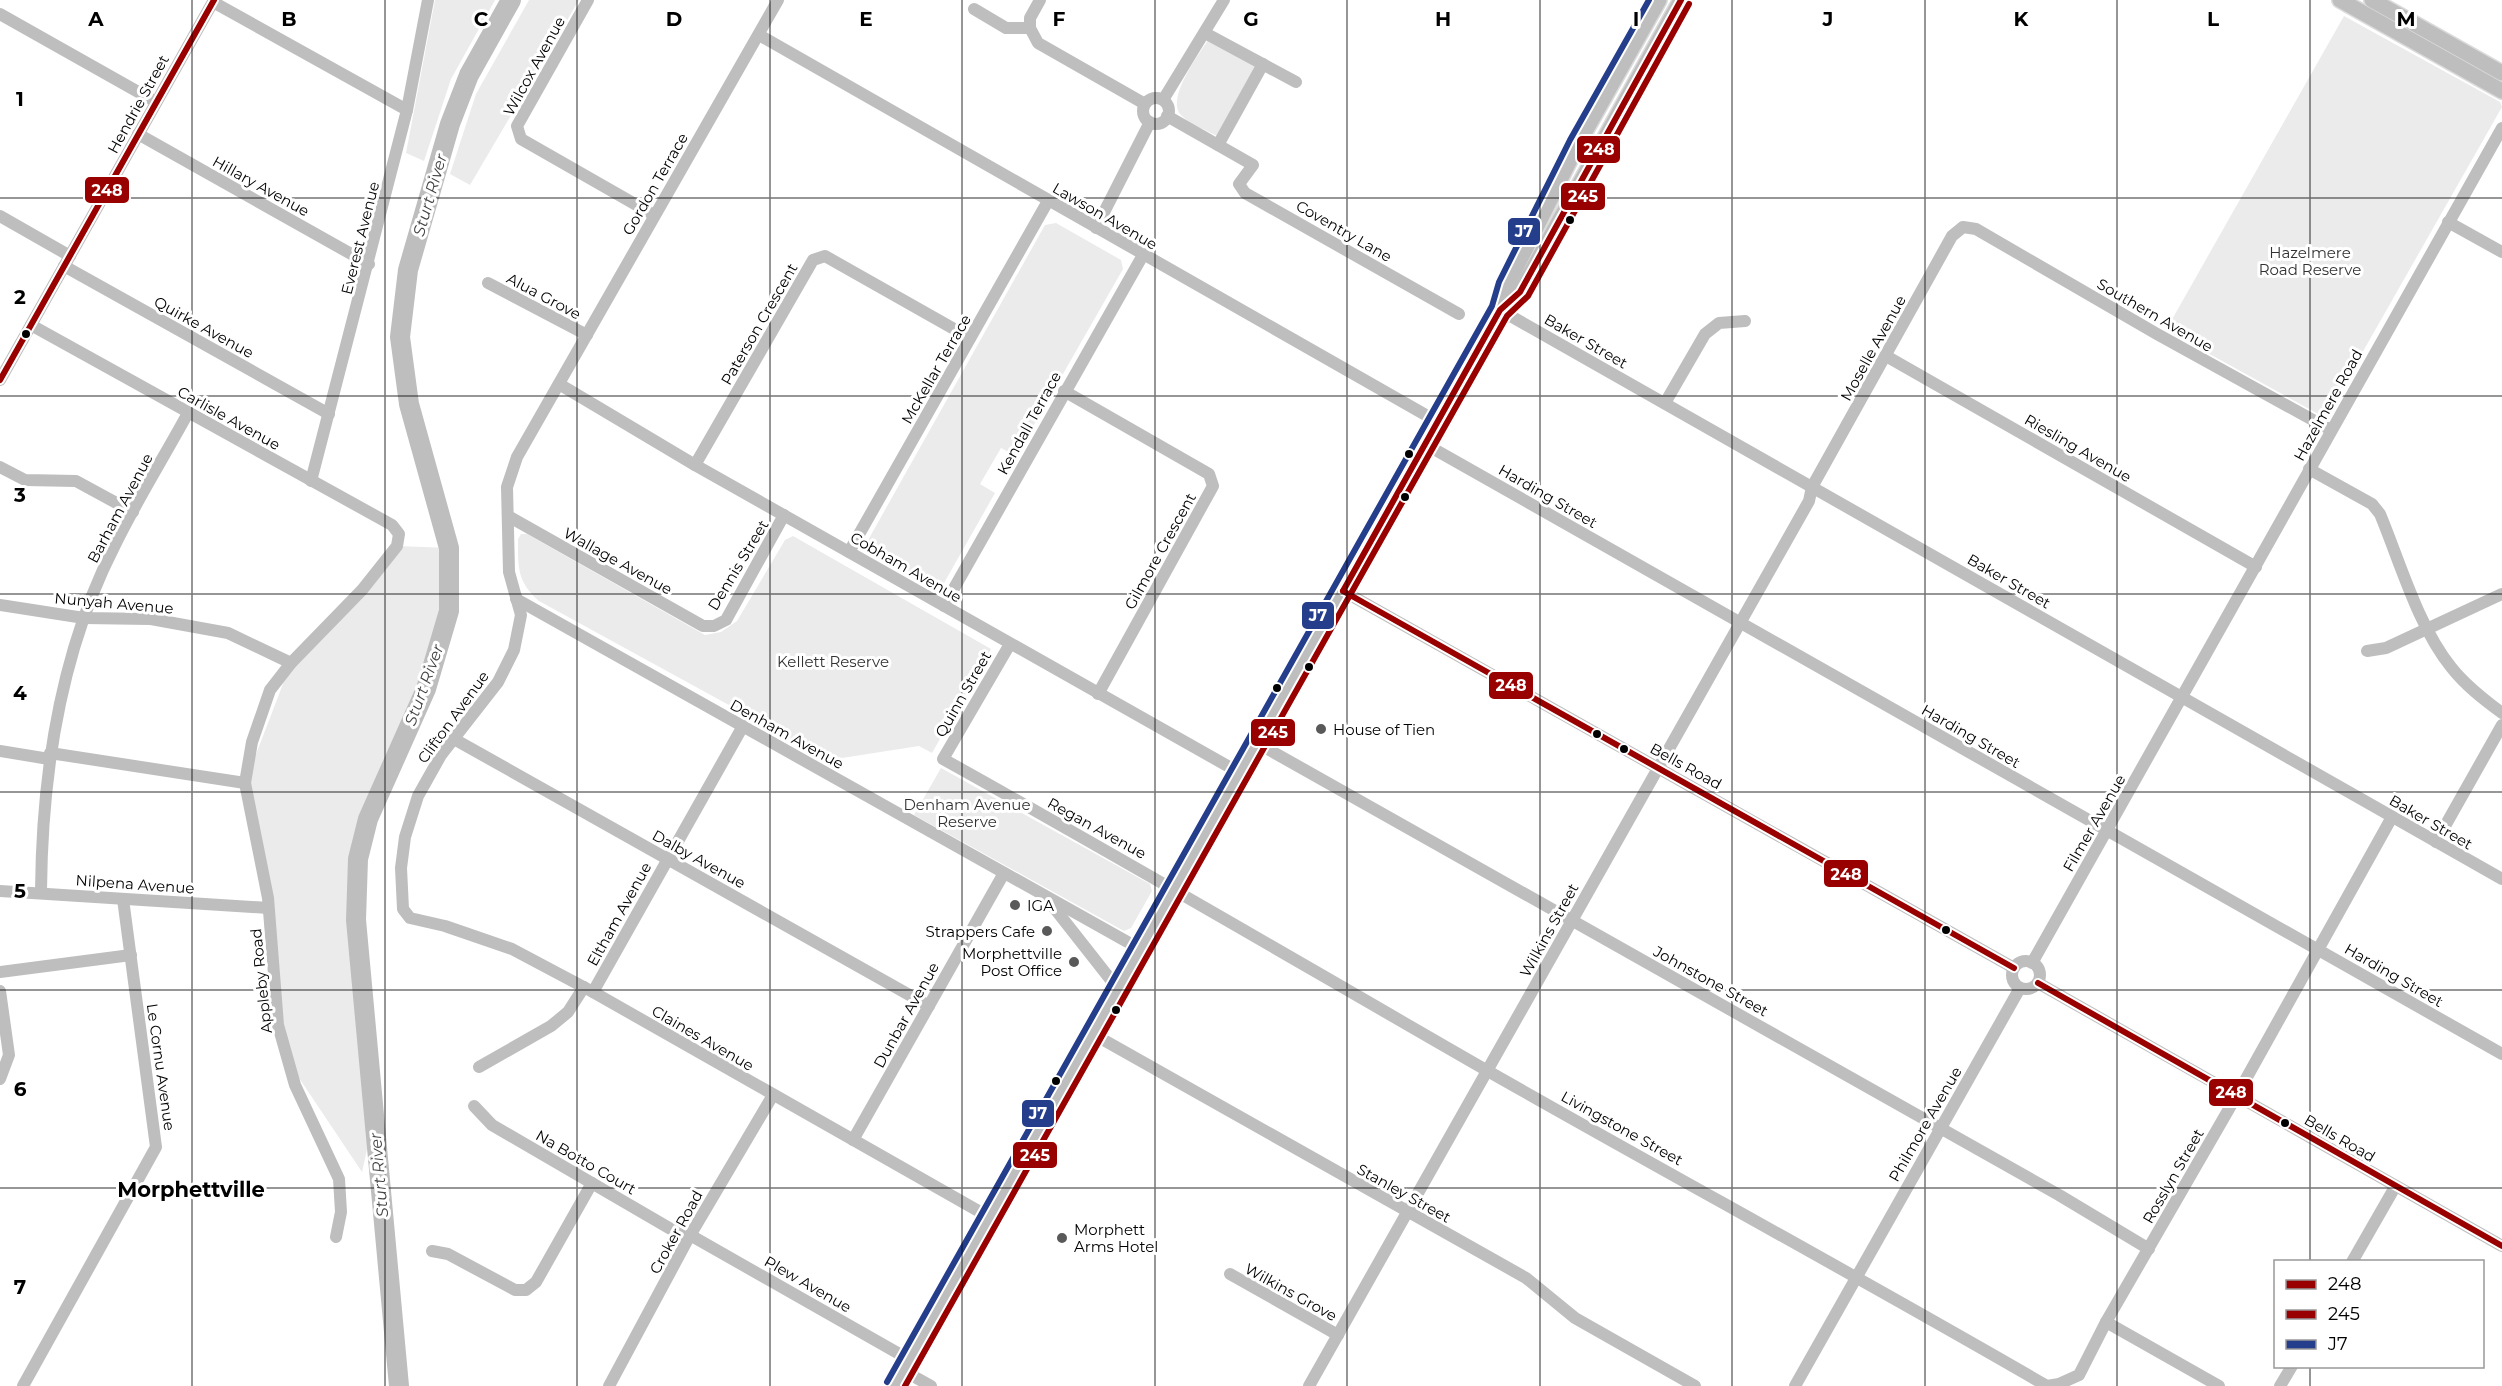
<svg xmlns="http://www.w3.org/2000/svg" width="2502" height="1386" font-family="Montserrat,sans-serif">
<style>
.green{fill:#ebebeb}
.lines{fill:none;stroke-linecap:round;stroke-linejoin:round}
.river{stroke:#bebebe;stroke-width:20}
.major-casing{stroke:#dbdbdb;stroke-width:18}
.minor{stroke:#bebebe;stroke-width:12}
.major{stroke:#bebebe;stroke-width:15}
.bus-1-casing{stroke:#fff;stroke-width:10}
.bus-2-casing{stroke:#fff;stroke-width:10}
.bus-3-casing{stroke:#fff;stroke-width:10}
.bus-1{stroke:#900;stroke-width:6}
.bus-2{stroke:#900;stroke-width:6}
.bus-3{stroke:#243e8c;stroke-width:6}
.grid{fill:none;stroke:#000;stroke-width:1.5;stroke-opacity:0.55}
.bus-dot{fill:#000;stroke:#fff;stroke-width:2}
.poi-dot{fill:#595959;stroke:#fff;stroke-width:2}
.labels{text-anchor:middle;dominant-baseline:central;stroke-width:6;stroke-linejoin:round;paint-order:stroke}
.street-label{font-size:15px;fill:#000;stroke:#fff}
.park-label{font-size:15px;fill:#323232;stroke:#fff}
.poi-label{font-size:15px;fill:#000;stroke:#fff;text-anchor:start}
.water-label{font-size:16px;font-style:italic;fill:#434343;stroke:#fff}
.district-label{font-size:21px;font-weight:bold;fill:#000;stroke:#fff}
.grid-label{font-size:20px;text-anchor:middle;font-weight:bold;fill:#000;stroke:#fff;stroke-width:6;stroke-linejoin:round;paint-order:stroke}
.line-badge{stroke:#fff;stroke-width:2}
.badge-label{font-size:16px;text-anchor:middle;font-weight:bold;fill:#fff}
</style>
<rect width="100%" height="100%" fill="#fff"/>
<g class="green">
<polygon points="435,0 495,0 451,79 424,161 406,153"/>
<polygon points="529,0 579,0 470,185 450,174 476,94"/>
<polygon points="2344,16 2500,102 2502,107 2328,413 2320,415 2166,330"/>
<path d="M1208 40 1257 67 1217 136C1206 130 1189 124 1181 115 1166 98 1198 56 1208 40Z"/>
<polygon points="1056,223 1121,260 1123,269 1016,456 1001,448 980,484 995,493 944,583 934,586 870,550 867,542 1045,225"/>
<path d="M521 534H527L705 635 721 632 737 621 785 540 793 536 991 649 932 753 919 746 829 760 539 601C517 581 518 568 518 539Z"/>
<polygon points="397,546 449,548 449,611 426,689 368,819 358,859 356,920 374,1118 362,1172 289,1063 245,783 291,663"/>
<polygon points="941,768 1150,884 1152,891 1131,928 1124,931 914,815"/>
</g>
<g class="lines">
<polyline class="river" points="399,1386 356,920 358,859 368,819 426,689 449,611 449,548 409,404 400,337 408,270 450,124 469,75 511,0"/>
<defs>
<g id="major">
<polyline points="2340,0 2502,91"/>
<polyline points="2372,0 2502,73"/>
<polyline points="1500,310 1520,292 1681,0"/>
<polyline points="895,1386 1500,310 1507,286 1578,144 1659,0"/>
</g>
</defs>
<use href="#major" class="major-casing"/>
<g class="minor">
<polyline points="588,0 517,126 521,139 654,215"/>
<polyline points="778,0 517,457 507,487 509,572 521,615 514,650 498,682 441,755 418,796 405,837 401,868 403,909 410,918 445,926 512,949 593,992 989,1217"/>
<polyline points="213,2 407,110"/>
<polyline points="974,9 1006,28 1030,28 1038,43 1145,104"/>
<polyline points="0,14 156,102"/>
<polyline points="1030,28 1030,18 1040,0"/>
<polyline points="1205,33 1296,82"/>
<polyline points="759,35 1438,422"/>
<circle cx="1156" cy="111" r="13"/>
<polyline points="1163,100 1224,0"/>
<polyline points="1167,116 1253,165 1239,184 1245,193 1459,314"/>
<polyline points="138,134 369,264"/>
<polyline points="1218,145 1263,64"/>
<polyline points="0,216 70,256"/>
<polyline points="2448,222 2502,252"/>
<polyline points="1096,228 1150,122"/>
<polyline points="64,266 329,414"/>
<polyline points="488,283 587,335"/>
<polyline points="1500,310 2502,879"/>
<polyline points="31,325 392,525 399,534 397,546 362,590 291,663 270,690 252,742 245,783 268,898 278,1025 295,1085 339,1179 341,1212 336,1237"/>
<polyline points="1886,356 2256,567"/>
<polyline points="0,380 214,0"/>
<polyline points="559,384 695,465 1240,773"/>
<polyline points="1064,391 1209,474 1213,486 1098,694"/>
<polyline points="1665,403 1705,334 1719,323 1745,321"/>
<polyline points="1425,444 2502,1054"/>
<polyline points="695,465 813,260 825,256 970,338"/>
<polyline points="0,467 25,480 76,481 133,512"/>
<path d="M2309 469 2372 504 2380 514C2400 562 2418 626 2451 667 2465 685 2483 699 2502 713"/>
<polyline points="311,481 407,110 428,0"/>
<polyline points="508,516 703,626 714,626 726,620 784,515"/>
<polyline points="849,552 1048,201"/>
<polyline points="1343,591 2014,968"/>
<polyline points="516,599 1140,949"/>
<polyline points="0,605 84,618 151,619 228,633 291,663"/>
<polyline points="944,606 1143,255"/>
<path d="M1010 644 943 759C1125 860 1305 966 1486 1070 1672 1176 1861 1278 2047 1386L2059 1384 2079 1375 2106 1322 2237 1095 2392 817"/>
<polyline points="2367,651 2386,648 2502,594"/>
<polyline points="454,739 929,1006"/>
<polyline points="1257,743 2059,1195 2149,1249"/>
<polyline points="0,751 49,759"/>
<polyline points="50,753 245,783"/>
<polyline points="2436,842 2502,725"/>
<polyline points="0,891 268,908"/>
<path d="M41 891C42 773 60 652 115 545 137 500 164 457 188 413"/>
<polyline points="1048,900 1118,989"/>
<circle cx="2026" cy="975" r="14"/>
<polyline points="2032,963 2502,128"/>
<polyline points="0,972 131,955"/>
<polyline points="2038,983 2502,1246"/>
<polyline points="0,991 9,1055 0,1079"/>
<polyline points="593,992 743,726"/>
<polyline points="1093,1034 1526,1278 1575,1318 1695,1386"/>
<polyline points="479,1067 551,1026 568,1012 584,987"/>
<polyline points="474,1106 492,1125 688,1239"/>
<polyline points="853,1140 1004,873"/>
<polyline points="690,1235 910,1360"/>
<polyline points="432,1251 448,1254 515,1290 526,1290 536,1282 592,1183"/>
<polyline points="2352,1262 2395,1187"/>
<polyline points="1230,1274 1338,1335"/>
<polyline points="2106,1322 2219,1386"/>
<polyline points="904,1371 931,1386"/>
<polyline points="23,1386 156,1147 123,899"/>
<polyline points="609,1386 688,1239 773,1095"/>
<polyline points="1309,1386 1809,501 1812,487 1952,236 1963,227 1976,229 2157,334 2331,430"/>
<polyline points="1795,1386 2020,988"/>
<polyline points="2280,1386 2292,1366"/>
</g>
<use href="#major" class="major"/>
<defs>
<g id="bus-1">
<polyline points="0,380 214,0"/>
<polyline points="1343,591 2014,968"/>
<polyline points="1343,591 1500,310 1520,292 1681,0"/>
<polyline points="2038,983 2502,1246"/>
</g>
<polyline id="bus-2" points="905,1386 1507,316 1528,296 1689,4"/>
<polyline id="bus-3" points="887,1382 1492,306 1499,282 1570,140 1649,0"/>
</defs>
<use href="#bus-1" class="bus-1-casing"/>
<use href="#bus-2" class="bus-2-casing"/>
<use href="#bus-3" class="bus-3-casing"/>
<use href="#bus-1" class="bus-1"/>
<use href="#bus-2" class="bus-2"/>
<use href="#bus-3" class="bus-3"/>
</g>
<path class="grid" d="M192 0V1386M385 0V1386M577 0V1386M770 0V1386M962 0V1386M1155 0V1386M1347 0V1386M1540 0V1386M1732 0V1386M1925 0V1386M2117 0V1386M2310 0V1262M0 198H2502M0 396H2502M0 594H2502M0 792H2502M0 990H2502M0 1188H2502M2310 1366V1386"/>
<g class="bus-dot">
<circle cx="1570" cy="220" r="5"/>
<circle cx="26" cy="334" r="5"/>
<circle cx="1409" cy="454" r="5"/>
<circle cx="1405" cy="497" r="5"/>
<circle cx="1309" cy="667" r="5"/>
<circle cx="1277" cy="688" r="5"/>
<circle cx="1597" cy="734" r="5"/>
<circle cx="1624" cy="749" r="5"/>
<circle cx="1946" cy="930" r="5"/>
<circle cx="1116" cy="1010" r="5"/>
<circle cx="1056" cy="1081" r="5"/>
<circle cx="2285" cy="1123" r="5"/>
</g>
<g class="poi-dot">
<circle cx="1321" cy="729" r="6"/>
<circle cx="1015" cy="905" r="6"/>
<circle cx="1047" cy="931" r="6"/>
<circle cx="1074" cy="962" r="6"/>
<circle cx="1062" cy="1238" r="6"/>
</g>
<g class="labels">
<g class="street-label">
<text transform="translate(534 66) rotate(-61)">Wilcox Avenue</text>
<text transform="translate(138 104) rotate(-61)">Hendrie Street</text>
<text transform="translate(655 184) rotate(-60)">Gordon Terrace</text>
<text transform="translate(261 186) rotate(29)">Hillary Avenue</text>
<text transform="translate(1105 216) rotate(30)">Lawson Avenue</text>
<text transform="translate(1344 231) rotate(30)">Coventry Lane</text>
<text transform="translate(360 238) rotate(-76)">Everest Avenue</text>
<text transform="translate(544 296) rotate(28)">Alua Grove</text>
<text transform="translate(2155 315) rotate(30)">Southern Avenue</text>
<text transform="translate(759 324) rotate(-60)">Paterson Crescent</text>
<text transform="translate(204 327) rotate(29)">Quirke Avenue</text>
<text transform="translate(1586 341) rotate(30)">Baker Street</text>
<text transform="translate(1873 348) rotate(-61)">Moselle Avenue</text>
<text transform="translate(936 369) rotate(-60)">McKellar Terrace</text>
<text transform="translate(2328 405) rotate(-61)">Hazelmere Road</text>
<text transform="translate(229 418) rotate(29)">Carlisle Avenue</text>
<text transform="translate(1029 423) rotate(-61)">Kendall Terrace</text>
<text transform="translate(2078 448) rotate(30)">Riesling Avenue</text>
<text transform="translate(1548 496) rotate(30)">Harding Street</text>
<text transform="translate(120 508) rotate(-62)">Barham Avenue</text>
<text transform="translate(1160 551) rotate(-61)">Gilmore Crescent</text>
<text transform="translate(618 561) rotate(29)">Wallage Avenue</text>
<text transform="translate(738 565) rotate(-59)">Dennis Street</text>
<text transform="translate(906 567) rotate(30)">Cobham Avenue</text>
<text transform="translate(2009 581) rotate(30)">Baker Street</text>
<text transform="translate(114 603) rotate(5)">Nunyah Avenue</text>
<text transform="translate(963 694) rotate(-60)">Quinn Street</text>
<text transform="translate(453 717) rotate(-54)">Clifton Avenue</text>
<text transform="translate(787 734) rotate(29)">Denham Avenue</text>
<text transform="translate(1971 736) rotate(30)">Harding Street</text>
<text transform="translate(1686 766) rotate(29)">Bells Road</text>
<text transform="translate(2431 822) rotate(30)">Baker Street</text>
<text transform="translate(2094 823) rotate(-60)">Filmer Avenue</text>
<text transform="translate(1097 828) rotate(29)">Regan Avenue</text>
<text transform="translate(699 859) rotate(29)">Dalby Avenue</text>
<text transform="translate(135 884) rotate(4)">Nilpena Avenue</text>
<text transform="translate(619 914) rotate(-61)">Eltham Avenue</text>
<text transform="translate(1549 930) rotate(-61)">Wilkins Street</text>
<text transform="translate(2394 975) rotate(30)">Harding Street</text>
<text transform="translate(261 981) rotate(-96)">Appleby Road</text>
<text transform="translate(1711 981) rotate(29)">Johnstone Street</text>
<text transform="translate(906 1015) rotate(-61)">Dunbar Avenue</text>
<text transform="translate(703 1038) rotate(30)">Claines Avenue</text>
<text transform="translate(161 1067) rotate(82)">Le Cornu Avenue</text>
<text transform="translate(1925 1124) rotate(-60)">Philmore Avenue</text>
<text transform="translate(1622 1128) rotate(29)">Livingstone Street</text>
<text transform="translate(2340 1138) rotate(30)">Bells Road</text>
<text transform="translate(586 1162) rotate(30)">Na Botto Court</text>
<text transform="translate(2173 1176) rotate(-60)">Rosslyn Street</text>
<text transform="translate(1404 1193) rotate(29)">Stanley Street</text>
<text transform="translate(676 1232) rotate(-61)">Croker Road</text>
<text transform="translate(808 1284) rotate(30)">Plew Avenue</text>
<text transform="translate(1291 1292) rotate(29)">Wilkins Grove</text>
</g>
<g class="park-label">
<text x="2310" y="252">Hazelmere<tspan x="2310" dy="17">Road Reserve</tspan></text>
<text x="833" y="661">Kellett Reserve</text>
<text x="967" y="804">Denham Avenue<tspan x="967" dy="17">Reserve</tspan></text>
</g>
<g class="poi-label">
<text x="1333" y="729">House of Tien</text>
<text x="1027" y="905">IGA</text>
<text x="1035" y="931" text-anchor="end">Strappers Cafe</text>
<text x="1062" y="953" text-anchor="end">Morphettville<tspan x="1062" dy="17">Post Office</tspan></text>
<text x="1074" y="1229">Morphett<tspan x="1074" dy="17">Arms Hotel</tspan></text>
</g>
<g class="water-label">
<text transform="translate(430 195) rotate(-74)">Sturt River</text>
<text transform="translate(424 685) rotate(-70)">Sturt River</text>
<text transform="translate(379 1175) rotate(-95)">Sturt River</text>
</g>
<g class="district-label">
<text x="191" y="1189">Morphettville</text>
</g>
</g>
<g class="grid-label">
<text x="96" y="26">A</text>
<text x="289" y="26">B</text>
<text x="481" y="26">C</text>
<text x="674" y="26">D</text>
<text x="866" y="26">E</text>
<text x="1059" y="26">F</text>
<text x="1251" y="26">G</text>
<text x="1443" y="26">H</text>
<text x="1636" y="26">I</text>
<text x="1828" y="26">J</text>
<text x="2021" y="26">K</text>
<text x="2213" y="26">L</text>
<text x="2406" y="26">M</text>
<text x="20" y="106">1</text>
<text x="20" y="304">2</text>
<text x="20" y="502">3</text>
<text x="20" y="700">4</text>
<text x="20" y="898">5</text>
<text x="20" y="1096">6</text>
<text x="20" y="1294">7</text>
</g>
<g class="line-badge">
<rect x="1576" y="135" width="45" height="29" rx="6" fill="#900"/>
<rect x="84" y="176" width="46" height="28" rx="6" fill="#900"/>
<rect x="1560" y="182" width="46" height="29" rx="6" fill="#900"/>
<rect x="1507" y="217" width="34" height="29" rx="6" fill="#243e8c"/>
<rect x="1301" y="601" width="34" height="29" rx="6" fill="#243e8c"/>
<rect x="1488" y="671" width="46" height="29" rx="6" fill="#900"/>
<rect x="1250" y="718" width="46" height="29" rx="6" fill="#900"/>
<rect x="1823" y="859" width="46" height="29" rx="6" fill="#900"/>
<rect x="2208" y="1078" width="46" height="29" rx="6" fill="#900"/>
<rect x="1021" y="1099" width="34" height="29" rx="6" fill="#243e8c"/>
<rect x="1012" y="1141" width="46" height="28" rx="6" fill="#900"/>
</g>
<g class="badge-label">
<text x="1599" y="155">248</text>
<text x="107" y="196">248</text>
<text x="1583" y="202">245</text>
<text x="1524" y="237">J7</text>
<text x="1318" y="621">J7</text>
<text x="1511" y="691">248</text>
<text x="1273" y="738">245</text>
<text x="1846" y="880">248</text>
<text x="2231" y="1098">248</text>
<text x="1038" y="1119">J7</text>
<text x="1035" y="1161">245</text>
</g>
<rect x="2274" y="1260" width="210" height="108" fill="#ffffff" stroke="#999999" stroke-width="1.5"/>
<rect x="2286" y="1280" width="30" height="9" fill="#990000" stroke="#999999" stroke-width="1.5"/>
<text x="2328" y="1290" font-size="18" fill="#000000">248</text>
<rect x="2286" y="1310" width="30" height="9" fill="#990000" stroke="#999999" stroke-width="1.5"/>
<text x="2328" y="1320" font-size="18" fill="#000000">245</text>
<rect x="2286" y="1340" width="30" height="9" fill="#243e8c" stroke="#999999" stroke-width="1.5"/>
<text x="2328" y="1350" font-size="18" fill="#000000">J7</text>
</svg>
